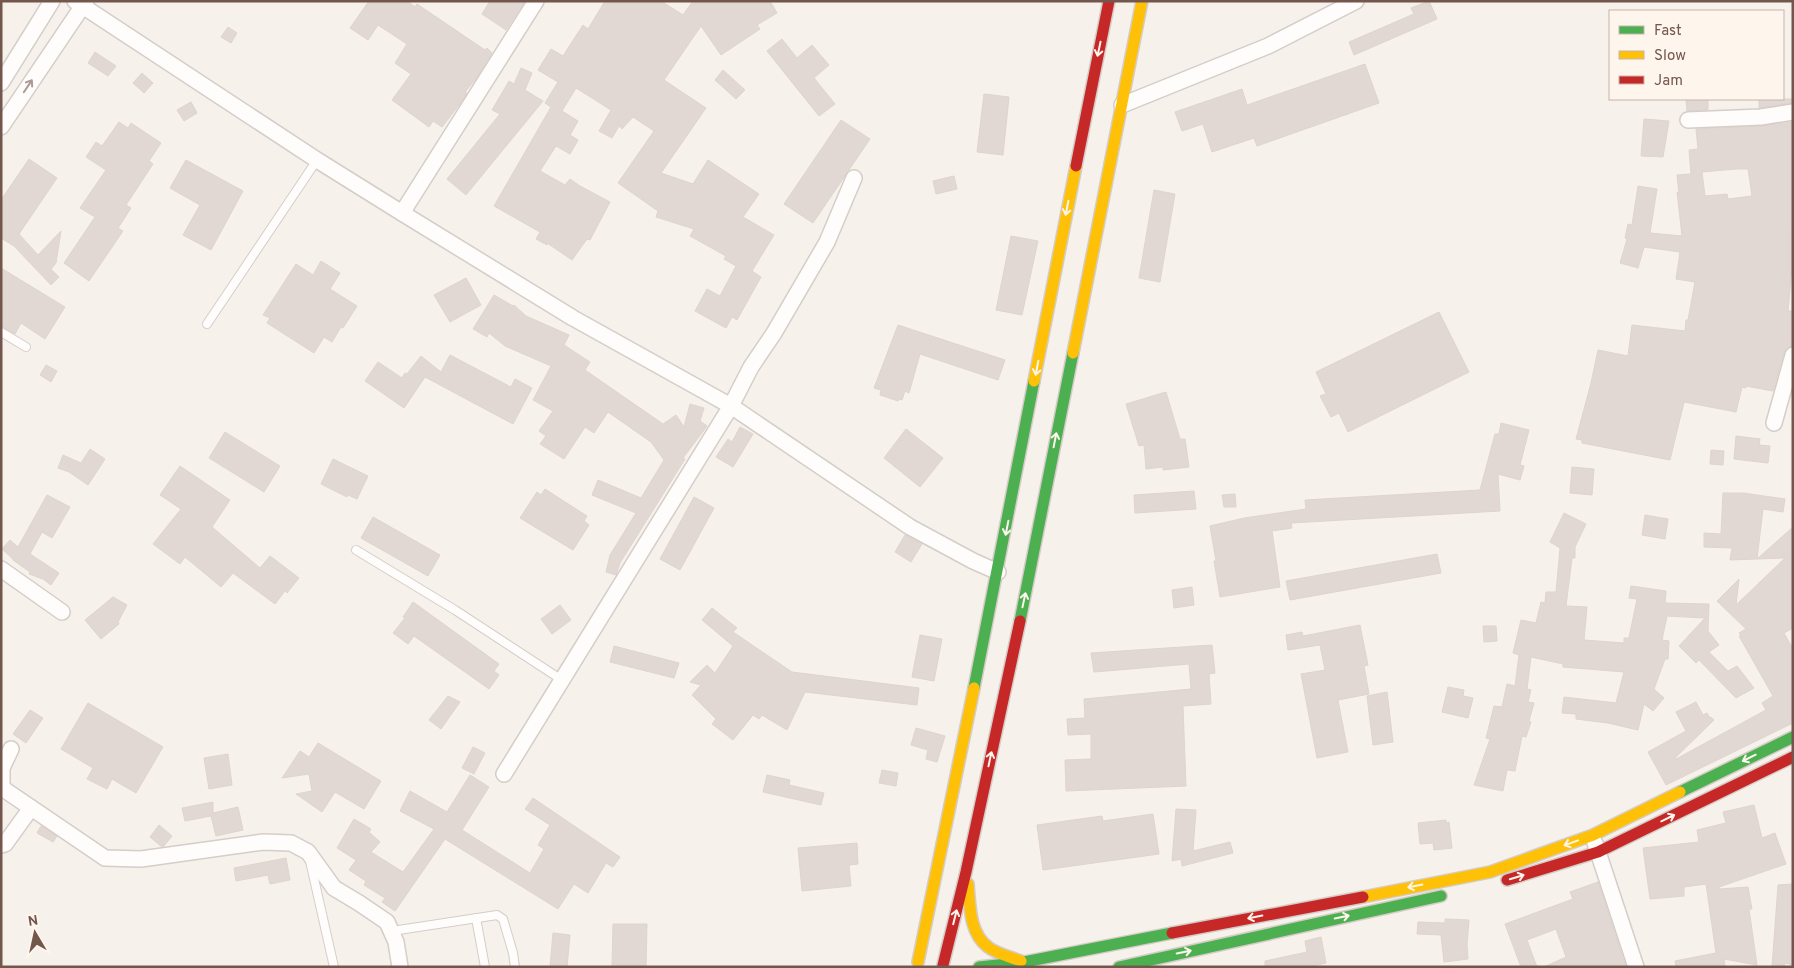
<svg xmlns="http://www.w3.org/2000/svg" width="1794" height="968" font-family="Overpass,sans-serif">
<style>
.building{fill:#e2d8d3;stroke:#dfd3cd;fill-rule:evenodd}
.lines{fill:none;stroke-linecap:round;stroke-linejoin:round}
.lane-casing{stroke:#d5cdc8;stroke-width:10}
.street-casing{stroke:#d5cdc8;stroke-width:18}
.fast-casing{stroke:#d5ccc8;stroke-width:14}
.slow-casing{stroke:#d5ccc8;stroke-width:14}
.jam-casing{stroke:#d5ccc8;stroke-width:14}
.lane{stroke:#fefdfc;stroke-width:8}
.street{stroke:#fefdfc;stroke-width:15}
.fast{stroke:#4caf50;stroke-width:11}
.slow{stroke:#ffc107;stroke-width:11}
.jam{stroke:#c62828;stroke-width:11}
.oneway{stroke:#fef5ec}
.oneway2{stroke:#ab9992}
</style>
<rect width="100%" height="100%" fill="#f6f1eb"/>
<g class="building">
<polygon points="369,1 407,1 415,7 417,4 485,50 487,48 492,53 475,80 465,92 467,93 462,101 442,127 433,121 429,127 392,100 411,74 395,63 407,44 378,25 368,40 350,28"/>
<polygon points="490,1 525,1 506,30 482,14"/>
<polygon points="605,1 661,1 683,15 693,1 770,1 777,13 757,25 760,29 721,55 701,26 664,80 706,108 661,173 693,184 708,160 759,194 743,217 774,235 752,271 761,277 737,320 732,317 726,328 695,311 707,289 720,296 736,266 724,259 726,256 690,236 694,229 656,217 658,211 618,183 654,131 633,117 622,129 619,126 612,138 599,131 611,110 576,88 562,111 578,121 570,135 578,140 570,154 556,146 540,171 565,185 570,179 580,186 610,202 590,240 587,239 572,260 547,243 547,245 536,239 540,232 494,206 551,107 545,103 558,82 538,70 551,49 563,56 583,25 588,29"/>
<polygon points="1429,1 1437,19 1354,55 1349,42 1414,14 1411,8"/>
<polygon points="228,27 237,33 231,43 221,37"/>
<polygon points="782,39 797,58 812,45 829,65 814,78 835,104 819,116 767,51"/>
<polygon points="95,52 116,66 108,76 88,63"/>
<polygon points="1365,64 1379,103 1257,146 1254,138 1212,152 1203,124 1182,131 1175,112 1242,89 1247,105"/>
<polygon points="521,68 532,73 525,90 543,101 466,195 447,179 500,114 492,110 509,81 514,84"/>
<polygon points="723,70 745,90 736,99 715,80"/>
<polygon points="142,73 153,83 144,93 133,83"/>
<polygon points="984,94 1009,97 1003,155 977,152"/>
<polygon points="1686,99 1708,99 1708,110 1687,111"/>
<polygon points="1759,99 1793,99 1793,103 1759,108"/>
<polygon points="191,102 197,113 184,121 177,110"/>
<polygon points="1644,119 1669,121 1663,157 1641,156"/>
<polygon points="841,120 870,139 813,223 784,204"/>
<polygon points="119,122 128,128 131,123 161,143 149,161 153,164 126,205 131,208 118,228 123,231 89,281 64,263 95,217 80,208 106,170 86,157 96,142 102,146"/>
<path d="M1793 122 1792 267 1788 311H1793V341L1792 346 1787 348 1784 352 1773 391 1746 386V388L1742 387 1736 412 1684 402 1670 460 1582 443V440L1576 439 1591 383 1598 350 1628 356 1632 325 1685 331 1686 320H1688L1695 282 1676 279 1680 252 1644 247 1638 268 1620 263 1627 239 1625 238 1628 224 1632 225 1638 186 1657 189 1650 233 1682 236 1677 192 1679 193 1677 175 1691 174 1689 150 1698 149 1696 129 1761 126ZM1736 169H1748L1752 196 1728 199 1727 194 1705 196 1702 172Z"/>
<polygon points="29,159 57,178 19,234 38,255 61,231 56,263 51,269 59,277 51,285 14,246 1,238 1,200"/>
<polygon points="186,160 243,191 211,250 183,235 200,205 170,188"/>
<polygon points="954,176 957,189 936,194 933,181"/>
<polygon points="1154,190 1175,194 1160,282 1139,278"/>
<polygon points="1011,236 1038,241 1022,315 996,310"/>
<polygon points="321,261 340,273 330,289 357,306 343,328 341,327 332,342 324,337 314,353 267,323 270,318 263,315 296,264 313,275"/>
<polygon points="1,268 65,307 45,339 21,323 15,334 1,326"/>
<polygon points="466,278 481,305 450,322 434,295"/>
<polygon points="494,295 513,306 514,305 526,316 569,335 564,345 590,362 585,370 663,424 676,415 684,427 690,404 704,408 700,421 707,426 683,458 685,459 620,563 616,575 606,572 610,555 636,513 592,495 598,480 641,498 664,460 651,442 608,412 594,433 585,427 564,459 540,444 546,436 539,431 553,411 533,400 551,366 505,346 489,333 487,337 473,329"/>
<polygon points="1439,312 1469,372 1348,432 1339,413 1331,417 1320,396 1326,394 1316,372"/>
<polygon points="898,325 1005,360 998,380 920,354 909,393 905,391 902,400 899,399 898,401 880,395 881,390 874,388"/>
<polygon points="450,355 511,387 515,379 532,388 513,424 425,377 404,408 365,381 378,362 402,378 405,373 407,374 421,356 441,372"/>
<polygon points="46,365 57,371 51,382 40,375"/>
<polygon points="1166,392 1180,439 1185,439 1189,467 1163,470 1163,467 1146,469 1144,445 1139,446 1126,404"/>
<polygon points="1501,423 1529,430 1520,465 1524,466 1520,480 1498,474 1500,511 1291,523 1292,528 1272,531 1280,587 1220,597 1214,561 1216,561 1210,526 1244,518 1306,509 1305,500 1480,490 1495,434 1499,434"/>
<polygon points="740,427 753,434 733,467 716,457 728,439 732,442"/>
<polygon points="906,429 943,458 920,487 884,458"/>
<polygon points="225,432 280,466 264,492 209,458"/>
<polygon points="1736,436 1760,439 1759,445 1770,446 1768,463 1734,459"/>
<polygon points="90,449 105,459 88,485 69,472 58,468 63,455 81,463"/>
<polygon points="1711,450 1724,451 1723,465 1710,464"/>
<polygon points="333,459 368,476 357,499 348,495 347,497 321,484"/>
<polygon points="180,466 230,500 212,527 260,568 270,556 299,578 287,593 285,591 275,604 233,573 221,587 185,557 180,564 153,544 181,509 160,495"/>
<polygon points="1572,467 1594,469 1592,495 1570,493"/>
<polygon points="545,489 587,516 584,521 589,525 573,550 520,518 537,492 541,495"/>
<polygon points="1194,491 1196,509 1135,513 1134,495"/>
<polygon points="1723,493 1743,493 1785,499 1783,512 1763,509 1757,559 1730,560 1732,548 1704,547 1704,533 1721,534"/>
<polygon points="1235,494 1236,507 1224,507 1222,495"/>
<polygon points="47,495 70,507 52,538 42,532 30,554 59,573 51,585 43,579 29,574 30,572 13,560 13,559 2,549 10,540 18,547"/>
<polygon points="694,497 714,508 680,570 660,559"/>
<polygon points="1564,513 1586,524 1575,547 1575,558 1572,558 1566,606 1587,607 1584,640 1624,643 1624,638 1629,638 1637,599 1629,598 1631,586 1666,591 1665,603 1709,604 1708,631 1719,645 1709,652 1728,671 1737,666 1754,688 1736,698 1699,660 1696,663 1679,646 1705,618 1667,616 1662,640 1669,641 1668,659 1665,659 1654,689 1664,698 1653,711 1644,704 1638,730 1608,723 1576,719 1576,714 1562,713 1564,697 1616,703 1624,672 1563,667 1563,664 1531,657 1527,689 1531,690 1528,702 1534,703 1529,721 1531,722 1526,737 1522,736 1515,771 1507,770 1503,791 1474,785 1490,739 1486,738 1494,706 1502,707 1507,684 1515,686 1519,655 1513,653 1521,620 1536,623 1541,602 1545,603 1546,592 1556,592 1560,548 1550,542"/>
<polygon points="1645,515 1668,519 1665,539 1642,535"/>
<polygon points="373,517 440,555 428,576 361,538"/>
<polygon points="1793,527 1793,628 1784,633 1793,649 1793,723 1666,785 1648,752 1686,731 1676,712 1696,702 1703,715 1707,713 1710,718 1711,717 1714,720 1675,758 1676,759 1766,710 1762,703 1773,696 1739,636 1741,635 1739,633 1746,629 1717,601 1739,579 1736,605 1785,558 1757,559"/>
<polygon points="905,535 922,544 911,562 895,552"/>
<polygon points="1437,554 1441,573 1290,600 1286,581"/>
<polygon points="1192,587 1194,605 1174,608 1172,590"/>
<polygon points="113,597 127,605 118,622 119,624 101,639 85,620"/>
<polygon points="413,602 499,664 494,671 499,675 489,689 414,636 408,644 393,633 405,618 403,617"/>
<polygon points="560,605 571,620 552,634 541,619"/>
<polygon points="712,608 737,628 733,632 792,672 919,688 917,705 805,692 787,730 762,715 759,719 753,715 733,740 712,724 716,719 692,695 701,685 690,682 707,665 715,673 733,646 702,620"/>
<polygon points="1360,625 1368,665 1364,666 1369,694 1338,700 1348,752 1317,758 1301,674 1325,670 1320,645 1288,650 1286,635 1302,632 1303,636"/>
<polygon points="1483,626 1496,626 1497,641 1484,642"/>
<polygon points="920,635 942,639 934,681 912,677"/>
<polygon points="1212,645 1215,673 1209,674 1211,704 1183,706 1186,786 1066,791 1065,760 1091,759 1091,734 1068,735 1067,719 1085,718 1084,699 1191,689 1189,664 1094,672 1091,653"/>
<polygon points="614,646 679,663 674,678 610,662"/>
<polygon points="1448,687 1464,690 1463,696 1473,698 1468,718 1442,712"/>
<polygon points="1387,692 1393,742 1373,745 1367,696"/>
<polygon points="448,696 460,702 441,729 429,720"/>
<polygon points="88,703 163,747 136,793 112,779 107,789 87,779 93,768 61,749"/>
<polygon points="30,710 43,718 26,743 13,734"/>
<polygon points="916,728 945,736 937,762 926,759 928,750 911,745"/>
<polygon points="318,743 381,781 364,809 335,792 322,812 296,794 312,791 309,774 282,778 300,751 309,757"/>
<polygon points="473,747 485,753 474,774 462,768"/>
<polygon points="228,754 232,785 209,789 204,758"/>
<polygon points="882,770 898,773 896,786 879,783"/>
<polygon points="470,775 489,787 462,830 530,873 544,849 538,845 550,825 525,809 533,798 620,857 613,867 606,863 588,893 574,884 558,909 445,839 395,911 382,902 385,898 364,885 366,881 349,870 356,860 337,848 354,819 371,829 369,832 380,842 371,852 403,872 434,829 400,811 410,791 447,812"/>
<polygon points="767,775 790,780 789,785 824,793 821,805 763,792"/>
<polygon points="213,802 213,813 238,807 243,830 216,836 211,816 185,821 182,808"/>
<polygon points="1754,805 1762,838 1775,833 1786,864 1719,887 1719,889 1748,887 1752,909 1749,909 1757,965 1724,959 1725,967 1676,967 1675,961 1716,953 1706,884 1684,887 1684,896 1650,899 1643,848 1699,842 1697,830 1726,823 1723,812"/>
<polygon points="1176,809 1196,810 1193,851 1230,842 1233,853 1182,866 1181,859 1172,861"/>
<polygon points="1153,814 1159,854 1043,870 1037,825 1102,816 1103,821"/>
<polygon points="1446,820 1446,823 1449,822 1452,848 1434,850 1433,843 1420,844 1418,823"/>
<polygon points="159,825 172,836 164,846 162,847 150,837"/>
<polygon points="41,826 57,836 53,842 37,833"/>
<polygon points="857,843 858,864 849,865 851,886 802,891 798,848"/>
<polygon points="286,858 290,880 270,884 268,875 236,881 234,868"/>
<polygon points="1598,882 1626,967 1544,967 1566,957 1556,929 1527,940 1537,967 1521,967 1505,924 1573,899 1570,892"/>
<polygon points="1793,884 1793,965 1785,963 1784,967 1772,967 1778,885"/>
<polygon points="1445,919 1469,920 1467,945 1468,959 1444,962 1441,935 1417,934 1418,922 1445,923"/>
<polygon points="613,924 647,924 646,967 612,967"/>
<polygon points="553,933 570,935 567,967 550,967"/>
<polygon points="1321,937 1326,963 1309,967 1265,967 1265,961 1307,952 1305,941"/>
</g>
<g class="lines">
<defs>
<g id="lane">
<polyline points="207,324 317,160"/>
<polyline points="1,332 26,347"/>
<polyline points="356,550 455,610 562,680"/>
<polyline points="310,861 334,967"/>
<polyline points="476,918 485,967"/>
<polyline points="392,931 497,915 503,919 513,953 515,967"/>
</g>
<g id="street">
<polyline points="75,1 317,160 402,213 573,318 731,406 910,527 973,561 998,572"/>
<polyline points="1,83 52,1"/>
<polyline points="1122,105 1268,46 1356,1"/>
<polyline points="1688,120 1761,117 1793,112"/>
<polyline points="1,127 86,1"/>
<polyline points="402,213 536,1"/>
<polyline points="1774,423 1793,355"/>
<polyline points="1,569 62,612"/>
<polyline points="11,749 2,768 2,788 105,858 141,859 263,842 291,843 308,852 334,888 359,903 387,922 396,942 400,967"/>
<polyline points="504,774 731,406 751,367 774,333 827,242 854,178"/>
<polyline points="1595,843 1636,967"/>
<polyline points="1,845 5,844 31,808"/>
</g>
<g id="fast">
<polyline points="1020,621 1073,353"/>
<polyline points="974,688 1034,381"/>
<polyline points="1680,792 1793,737"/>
<polyline points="979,967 1024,962 1172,933"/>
<polyline points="1119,967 1441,896"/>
</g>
<g id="slow">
<polyline points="1073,353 1142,1"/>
<polyline points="1034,381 1076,166"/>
<path d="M968 884C970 905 969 933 988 947 997 954 1010 957 1021 961"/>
<polyline points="1363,897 1490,872 1593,835 1680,792"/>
<polyline points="918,962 974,688"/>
</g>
<g id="jam">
<polyline points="1076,166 1109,1"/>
<polyline points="1507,880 1598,852 1793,757"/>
<polyline points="1172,933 1363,897"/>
<polyline points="943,965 966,872 1020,621"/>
</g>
</defs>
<use href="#lane" class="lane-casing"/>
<use href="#street" class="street-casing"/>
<use href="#fast" class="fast-casing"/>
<use href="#slow" class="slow-casing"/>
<use href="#jam" class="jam-casing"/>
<use href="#lane" class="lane"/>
<use href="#street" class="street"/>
<use href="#fast" class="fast"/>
<use href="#slow" class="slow"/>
<use href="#jam" class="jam"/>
</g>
<defs><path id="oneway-shaft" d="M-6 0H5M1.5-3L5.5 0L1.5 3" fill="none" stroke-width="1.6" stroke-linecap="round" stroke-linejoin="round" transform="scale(1.25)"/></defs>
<g class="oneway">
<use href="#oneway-shaft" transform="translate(1099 49) rotate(102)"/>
<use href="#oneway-shaft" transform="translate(1067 208) rotate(101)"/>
<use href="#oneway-shaft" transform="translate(1037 368) rotate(101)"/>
<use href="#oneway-shaft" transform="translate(1055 440) rotate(-79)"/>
<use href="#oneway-shaft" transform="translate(1007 528) rotate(101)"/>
<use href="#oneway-shaft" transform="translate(1024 600) rotate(-78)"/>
<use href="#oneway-shaft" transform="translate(1749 758) rotate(154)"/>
<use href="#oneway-shaft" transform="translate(990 759) rotate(-78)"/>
<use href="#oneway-shaft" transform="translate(1668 818) rotate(-26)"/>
<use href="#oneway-shaft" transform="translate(1571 843) rotate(160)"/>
<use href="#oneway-shaft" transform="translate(1517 877) rotate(-17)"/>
<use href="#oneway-shaft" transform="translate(1415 886) rotate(169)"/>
<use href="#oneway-shaft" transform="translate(955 917) rotate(-76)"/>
<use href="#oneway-shaft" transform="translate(1255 917) rotate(169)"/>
<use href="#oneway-shaft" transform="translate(1342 917) rotate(-12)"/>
<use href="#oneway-shaft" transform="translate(1184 952) rotate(-12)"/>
</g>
<use class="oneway2" href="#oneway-shaft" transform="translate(28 86) rotate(-56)"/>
<rect width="1794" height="968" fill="none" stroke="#73564c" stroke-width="5"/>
<rect x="1609" y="10" width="175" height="90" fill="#fef5ec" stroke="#c6b5ac"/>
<rect x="1619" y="26" width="25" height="8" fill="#4caf50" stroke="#c6b5ac"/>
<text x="1654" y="35" font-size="15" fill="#73564c">Fast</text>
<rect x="1619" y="51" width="25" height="8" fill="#ffc107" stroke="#c6b5ac"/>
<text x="1654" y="60" font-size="15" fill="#73564c">Slow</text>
<rect x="1619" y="76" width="25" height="8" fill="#c62828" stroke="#c6b5ac"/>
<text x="1654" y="85" font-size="15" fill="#73564c">Jam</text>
<g transform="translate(35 933) rotate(351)" stroke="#fef5ec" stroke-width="4" paint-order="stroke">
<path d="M0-4L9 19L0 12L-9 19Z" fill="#73564c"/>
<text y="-8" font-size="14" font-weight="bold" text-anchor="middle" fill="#73564c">N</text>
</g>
</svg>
